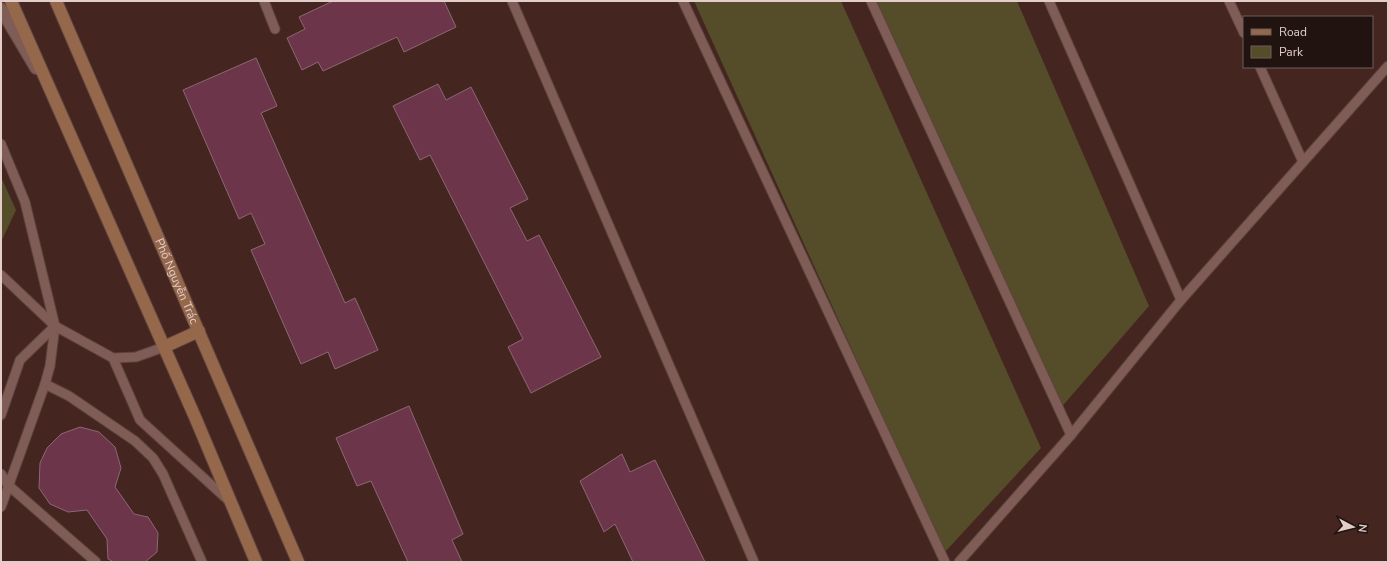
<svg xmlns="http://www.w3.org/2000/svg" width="1389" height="563" font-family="'Nunito Sans',sans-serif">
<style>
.green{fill:#554c29}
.building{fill:#6c3549;stroke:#8c6874}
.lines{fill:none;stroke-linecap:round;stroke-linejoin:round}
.lane-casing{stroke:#5d433f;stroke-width:11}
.street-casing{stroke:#5d433f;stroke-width:14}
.secondary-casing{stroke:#5d433f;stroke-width:14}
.lane{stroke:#7f5c55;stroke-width:9}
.street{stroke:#7f5c55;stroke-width:12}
.secondary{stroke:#95674b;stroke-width:12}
.labels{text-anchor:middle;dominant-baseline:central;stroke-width:3.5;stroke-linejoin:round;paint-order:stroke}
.street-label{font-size:12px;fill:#e2cdc9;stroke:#211310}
</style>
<rect width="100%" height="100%" fill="#442520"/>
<g class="green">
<polygon points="694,1 841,1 1041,448 944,553"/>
<polygon points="876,1 1017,1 1149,306 1059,410"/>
<polygon points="1,177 16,210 1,242"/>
</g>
<g class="building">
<polygon points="333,1 444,1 456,27 404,52 397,37 323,71 318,62 302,70 287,38 305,29 299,17"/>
<polygon points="256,58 277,106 261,113 345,303 355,298 378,350 335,369 328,352 301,364 251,250 265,244 251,213 239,219 183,90"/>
<polygon points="438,84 446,100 471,87 528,199 510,208 527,241 539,235 601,357 531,393 508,347 523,339 430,155 420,160 393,106"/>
<polygon points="409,406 463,534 452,540 462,562 408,562 371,481 357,486 336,438"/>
<polygon points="80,427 99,432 115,447 121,468 115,487 134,514 148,517 158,533 157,552 145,562 114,562 108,559 107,539 87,510 68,512 50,504 39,488 40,463 47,448 61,434"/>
<polygon points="622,454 630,472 655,460 705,562 633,562 615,524 604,532 580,481"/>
</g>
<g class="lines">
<defs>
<g id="lane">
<polyline points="264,1 275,29"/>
<polyline points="512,1 754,562"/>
<polyline points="683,1 945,562"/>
<polyline points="871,1 1071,435"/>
<polyline points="1049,1 1181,300"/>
<polyline points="1229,1 1244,33"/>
<polyline points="1260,67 1303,162"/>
<polyline points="1,144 25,202 55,326 50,366 45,384 1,507"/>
<polyline points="1,275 55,326 113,358 136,357 164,347"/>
<polyline points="113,358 140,420 228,500"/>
<polyline points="45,384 69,396 135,441 153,458 163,474 202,562"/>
<polyline points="1,415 20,360 55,326"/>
<polyline points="1,474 8,485 96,562"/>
<polyline points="959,562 1071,435 1181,300 1388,66"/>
</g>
<polyline id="street" points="1,9 36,68"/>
<g id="secondary">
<polyline points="11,1 195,417 256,562"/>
<path id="s1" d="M56 1 298 562"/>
<polyline points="164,347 199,331"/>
</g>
</defs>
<use href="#lane" class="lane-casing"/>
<use href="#street" class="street-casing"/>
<use href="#secondary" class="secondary-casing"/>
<use href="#lane" class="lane"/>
<use href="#street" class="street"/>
<use href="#secondary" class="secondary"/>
</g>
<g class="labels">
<g class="street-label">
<text stroke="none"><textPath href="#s1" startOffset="305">Phố Nguyễn Trác</textPath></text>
</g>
</g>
<rect width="1389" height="563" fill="none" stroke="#e2cdc9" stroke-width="4"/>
<rect x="1243" y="16" width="130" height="52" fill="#211310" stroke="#6e5d5a"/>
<rect x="1251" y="29" width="20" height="6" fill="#95674b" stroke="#6e5d5a"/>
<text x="1279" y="36" font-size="12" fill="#e2cdc9">Road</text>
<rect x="1251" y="46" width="20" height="12" fill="#554c29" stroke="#6e5d5a"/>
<text x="1279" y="56" font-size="12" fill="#e2cdc9">Park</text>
<g transform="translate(1353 527) rotate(97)" stroke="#211310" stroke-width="3" paint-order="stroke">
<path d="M0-3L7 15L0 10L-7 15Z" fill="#e2cdc9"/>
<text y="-6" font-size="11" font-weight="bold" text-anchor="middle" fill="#e2cdc9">N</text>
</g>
</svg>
